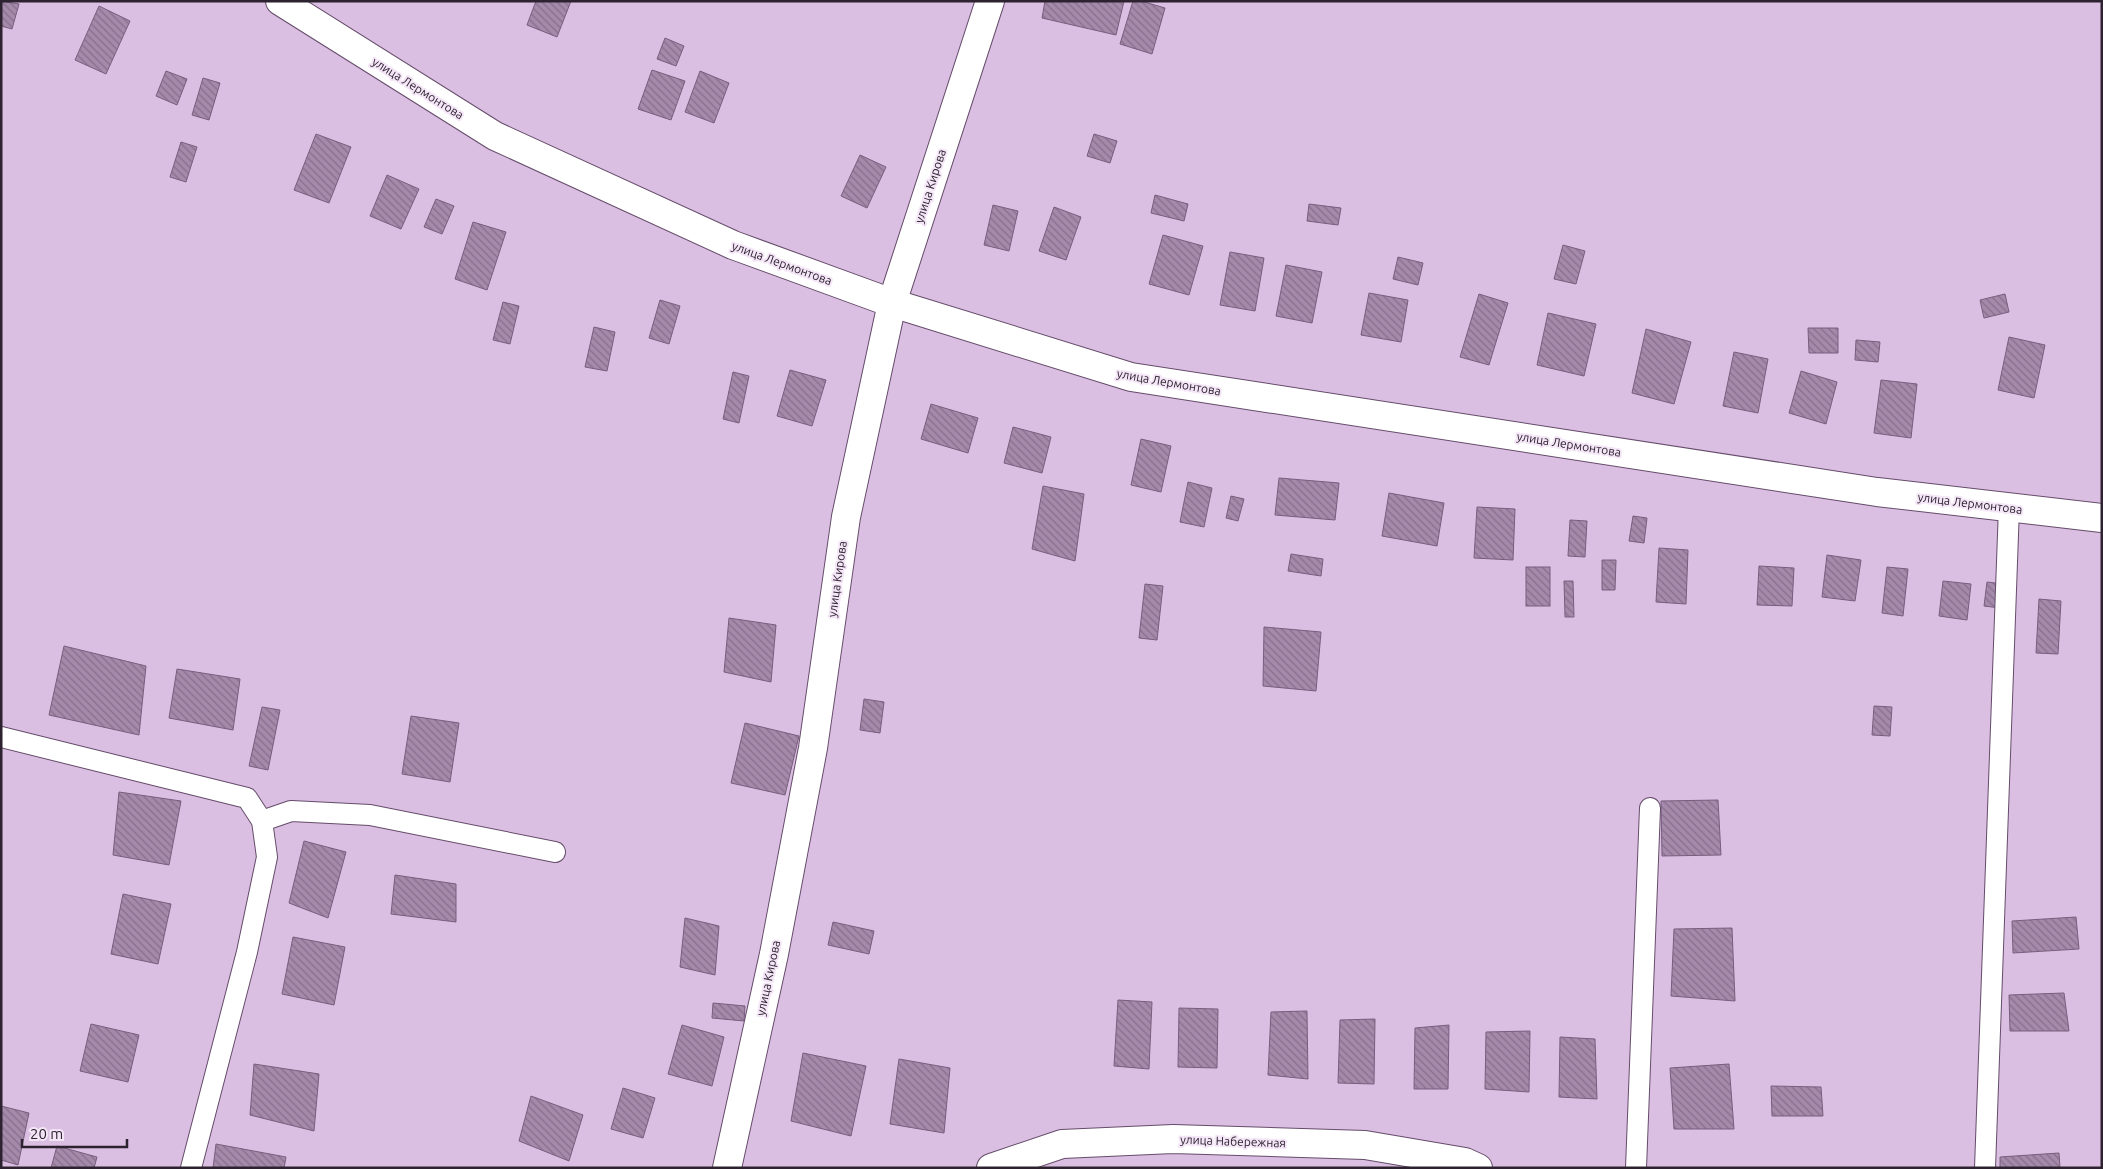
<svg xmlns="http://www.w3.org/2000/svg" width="2103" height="1169" font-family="Ubuntu,sans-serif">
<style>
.building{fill:url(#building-back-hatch);stroke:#785e7e}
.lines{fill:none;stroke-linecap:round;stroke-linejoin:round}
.lane-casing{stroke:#654c6a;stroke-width:22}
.street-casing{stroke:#654c6a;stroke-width:30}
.lane{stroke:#fff;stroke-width:20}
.street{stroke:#fff;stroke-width:28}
.labels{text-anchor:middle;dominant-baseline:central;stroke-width:4;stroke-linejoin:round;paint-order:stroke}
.street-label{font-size:12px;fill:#2d222f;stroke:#f4e5f7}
</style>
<defs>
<pattern id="building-back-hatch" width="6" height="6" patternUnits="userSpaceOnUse" patternTransform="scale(1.25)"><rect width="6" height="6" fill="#a58aab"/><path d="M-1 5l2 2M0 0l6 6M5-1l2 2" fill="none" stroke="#87708c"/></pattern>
</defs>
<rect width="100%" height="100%" fill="#dbbfe2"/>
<g class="building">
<polygon points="1,1 19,4 12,29 1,26"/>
<polygon points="536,1 571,1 557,37 527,25"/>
<polygon points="1045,1 1124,1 1116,35 1042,18"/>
<polygon points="1133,1 1141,1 1165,8 1152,54 1120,44"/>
<polygon points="99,6 130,21 106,74 75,60"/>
<polygon points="665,38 684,46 676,66 657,59"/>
<polygon points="652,70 685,81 671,120 638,109"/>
<polygon points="166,71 187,79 177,105 156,96"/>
<polygon points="700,71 729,83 714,123 685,112"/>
<polygon points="203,78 220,83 209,120 192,115"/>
<polygon points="316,134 351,147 329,203 294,190"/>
<polygon points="1094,134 1117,141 1110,163 1087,156"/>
<polygon points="181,142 197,147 186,182 170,177"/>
<polygon points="860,155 886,167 867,208 841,196"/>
<polygon points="387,175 419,189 401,229 370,216"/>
<polygon points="1155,195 1188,204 1184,221 1151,213"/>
<polygon points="436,199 454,206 442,234 424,227"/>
<polygon points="1309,204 1341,208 1338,225 1307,221"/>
<polygon points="993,205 1018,211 1009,251 984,245"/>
<polygon points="1054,207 1081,217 1066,260 1039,251"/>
<polygon points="473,222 506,232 487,290 455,279"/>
<polygon points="1163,235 1203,246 1189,295 1149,284"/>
<polygon points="1563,245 1585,251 1576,284 1554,279"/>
<polygon points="1230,252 1264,258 1255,311 1220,305"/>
<polygon points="1398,257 1423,263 1418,285 1393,279"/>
<polygon points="1286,265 1322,272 1312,323 1276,316"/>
<polygon points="1369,293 1408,300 1401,342 1361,335"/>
<polygon points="1479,294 1508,303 1489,365 1460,357"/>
<polygon points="2005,294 2009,312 1984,318 1980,300"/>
<polygon points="660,300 680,306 669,344 649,338"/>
<polygon points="503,302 519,306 510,344 493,340"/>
<polygon points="1548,313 1596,324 1584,376 1537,365"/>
<polygon points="594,327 615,332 607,371 585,367"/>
<polygon points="1808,328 1838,328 1838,353 1809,353"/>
<polygon points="1646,329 1691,342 1674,404 1632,393"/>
<polygon points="2009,337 2045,345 2034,398 1998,390"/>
<polygon points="1856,340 1880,342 1878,362 1855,360"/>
<polygon points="1734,352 1768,359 1758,413 1723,406"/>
<polygon points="790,370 826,380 812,426 777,416"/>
<polygon points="1801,371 1837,382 1826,424 1789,413"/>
<polygon points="733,372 749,376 739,423 723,419"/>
<polygon points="1881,380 1917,384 1911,438 1874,433"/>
<polygon points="931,404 978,418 968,453 921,439"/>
<polygon points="1013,427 1051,437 1042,473 1004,463"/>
<polygon points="1141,439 1171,446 1161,492 1131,485"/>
<polygon points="1279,478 1339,483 1335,520 1275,515"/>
<polygon points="1188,482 1212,488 1204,527 1180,522"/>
<polygon points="1043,486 1084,494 1075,561 1032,549"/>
<polygon points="1389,493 1444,503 1437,546 1382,536"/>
<polygon points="1231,496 1244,499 1238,521 1226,518"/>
<polygon points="1477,507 1515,509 1513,560 1474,558"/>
<polygon points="1633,516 1647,518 1644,543 1629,541"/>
<polygon points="1570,520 1587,521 1585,557 1568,556"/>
<polygon points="1659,548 1688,550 1686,604 1656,602"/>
<polygon points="1291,554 1323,559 1321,576 1288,571"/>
<polygon points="1827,555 1861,560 1855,601 1822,597"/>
<polygon points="1602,560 1616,560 1615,590 1602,590"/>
<polygon points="1759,566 1794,568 1792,606 1757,605"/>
<rect x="1526" y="567" width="24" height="39"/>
<polygon points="1887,567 1908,569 1903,616 1882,613"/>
<polygon points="1564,581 1573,581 1574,617 1565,617"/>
<polygon points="1943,581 1971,584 1967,620 1939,616"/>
<polygon points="1987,582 2011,585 2008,609 1984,606"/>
<polygon points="1145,584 1163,586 1157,640 1139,638"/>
<polygon points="2039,599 2061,601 2058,654 2036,653"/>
<polygon points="729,618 776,625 771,682 724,672"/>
<polygon points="1264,627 1321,632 1316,691 1263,686"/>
<polygon points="64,646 146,666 139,735 49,715"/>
<polygon points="177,669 240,679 233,730 169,718"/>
<polygon points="864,699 884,702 880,733 860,730"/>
<polygon points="1874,706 1892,707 1890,736 1872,735"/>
<polygon points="262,707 280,710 268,770 249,766"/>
<polygon points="411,716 459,723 450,782 402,774"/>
<polygon points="745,723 799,736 785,795 731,783"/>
<polygon points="119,792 181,801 169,865 113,855"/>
<polygon points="1718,800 1721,855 1662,856 1661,801"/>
<polygon points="304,841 346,852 328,918 289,903"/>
<polygon points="395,875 456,884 456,922 391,914"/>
<polygon points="123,894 171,904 158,964 111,954"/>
<polygon points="2076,917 2079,949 2013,953 2012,921"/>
<polygon points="685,918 719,926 715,975 680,967"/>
<polygon points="833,922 874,931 869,954 828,945"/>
<polygon points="1732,928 1735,1001 1671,996 1674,929"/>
<polygon points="293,937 345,947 334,1005 282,994"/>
<polygon points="2064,993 2069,1031 2010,1031 2009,995"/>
<polygon points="1118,1000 1152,1002 1149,1069 1114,1066"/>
<polygon points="713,1003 745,1006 744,1021 712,1018"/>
<polygon points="1179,1008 1218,1009 1217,1068 1178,1067"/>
<polygon points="1307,1011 1308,1079 1268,1075 1271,1012"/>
<polygon points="1375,1019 1374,1084 1338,1083 1340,1020"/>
<polygon points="91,1024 139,1035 128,1082 80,1071"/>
<polygon points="682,1025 724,1037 712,1086 668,1074"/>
<polygon points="1449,1025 1448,1089 1414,1089 1415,1028"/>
<polygon points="1530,1031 1529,1092 1485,1089 1486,1032"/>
<polygon points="1560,1037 1595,1039 1597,1099 1559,1097"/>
<polygon points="803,1053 866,1066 851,1136 791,1121"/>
<polygon points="899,1059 950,1068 944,1133 890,1124"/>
<polygon points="254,1064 319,1074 314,1131 250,1115"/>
<polygon points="1729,1064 1734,1129 1674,1129 1670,1068"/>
<polygon points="1771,1086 1821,1087 1823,1116 1772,1116"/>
<polygon points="623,1088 655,1098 643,1138 611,1129"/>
<polygon points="531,1096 583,1115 569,1161 519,1141"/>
<polygon points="1,1106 29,1113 18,1165 1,1160"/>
<polygon points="216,1144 286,1157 284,1168 213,1168"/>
<polygon points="57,1146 97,1157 94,1168 51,1168"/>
<polygon points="2059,1153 2060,1168 2000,1168 2000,1157"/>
</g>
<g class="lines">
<defs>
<g id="lane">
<polyline points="1,737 247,798 262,821 267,857 247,952 191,1168"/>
<polyline points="262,821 291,811 370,815 555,852"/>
<polyline points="1636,1168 1650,808"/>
<polyline points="1985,1168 2009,507"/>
</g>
<g id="street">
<polyline points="280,1 495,136 733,245 892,303 1131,377 1877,492 2102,518"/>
<polyline points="727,1168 774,954 813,748 846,517 892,303 990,1"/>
<polyline points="991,1168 1062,1144 1173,1139 1365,1145 1465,1162 1478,1168"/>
</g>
</defs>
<use href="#lane" class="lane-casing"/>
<use href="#street" class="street-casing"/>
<use href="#lane" class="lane"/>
<use href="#street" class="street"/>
</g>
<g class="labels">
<g class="street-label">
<text transform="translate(418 88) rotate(32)">улица Лермонтова</text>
<text transform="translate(930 186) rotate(-72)">улица Кирова</text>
<text transform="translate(782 263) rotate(20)">улица Лермонтова</text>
<text transform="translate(1169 382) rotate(10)">улица Лермонтова</text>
<text transform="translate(1569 444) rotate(9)">улица Лермонтова</text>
<text transform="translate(1970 503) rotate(7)">улица Лермонтова</text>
<text transform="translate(837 579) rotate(-82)">улица Кирова</text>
<text transform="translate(768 978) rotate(-78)">улица Кирова</text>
<text transform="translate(1233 1141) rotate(2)">улица Набережная</text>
</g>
</g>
<rect width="2103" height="1169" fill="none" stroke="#2d222f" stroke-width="5"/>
<path d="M22 1139v8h105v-8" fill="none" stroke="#2d222f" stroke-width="2.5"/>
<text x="30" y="1139" font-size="15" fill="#2d222f" stroke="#f4e5f7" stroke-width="4" paint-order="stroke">20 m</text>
</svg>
